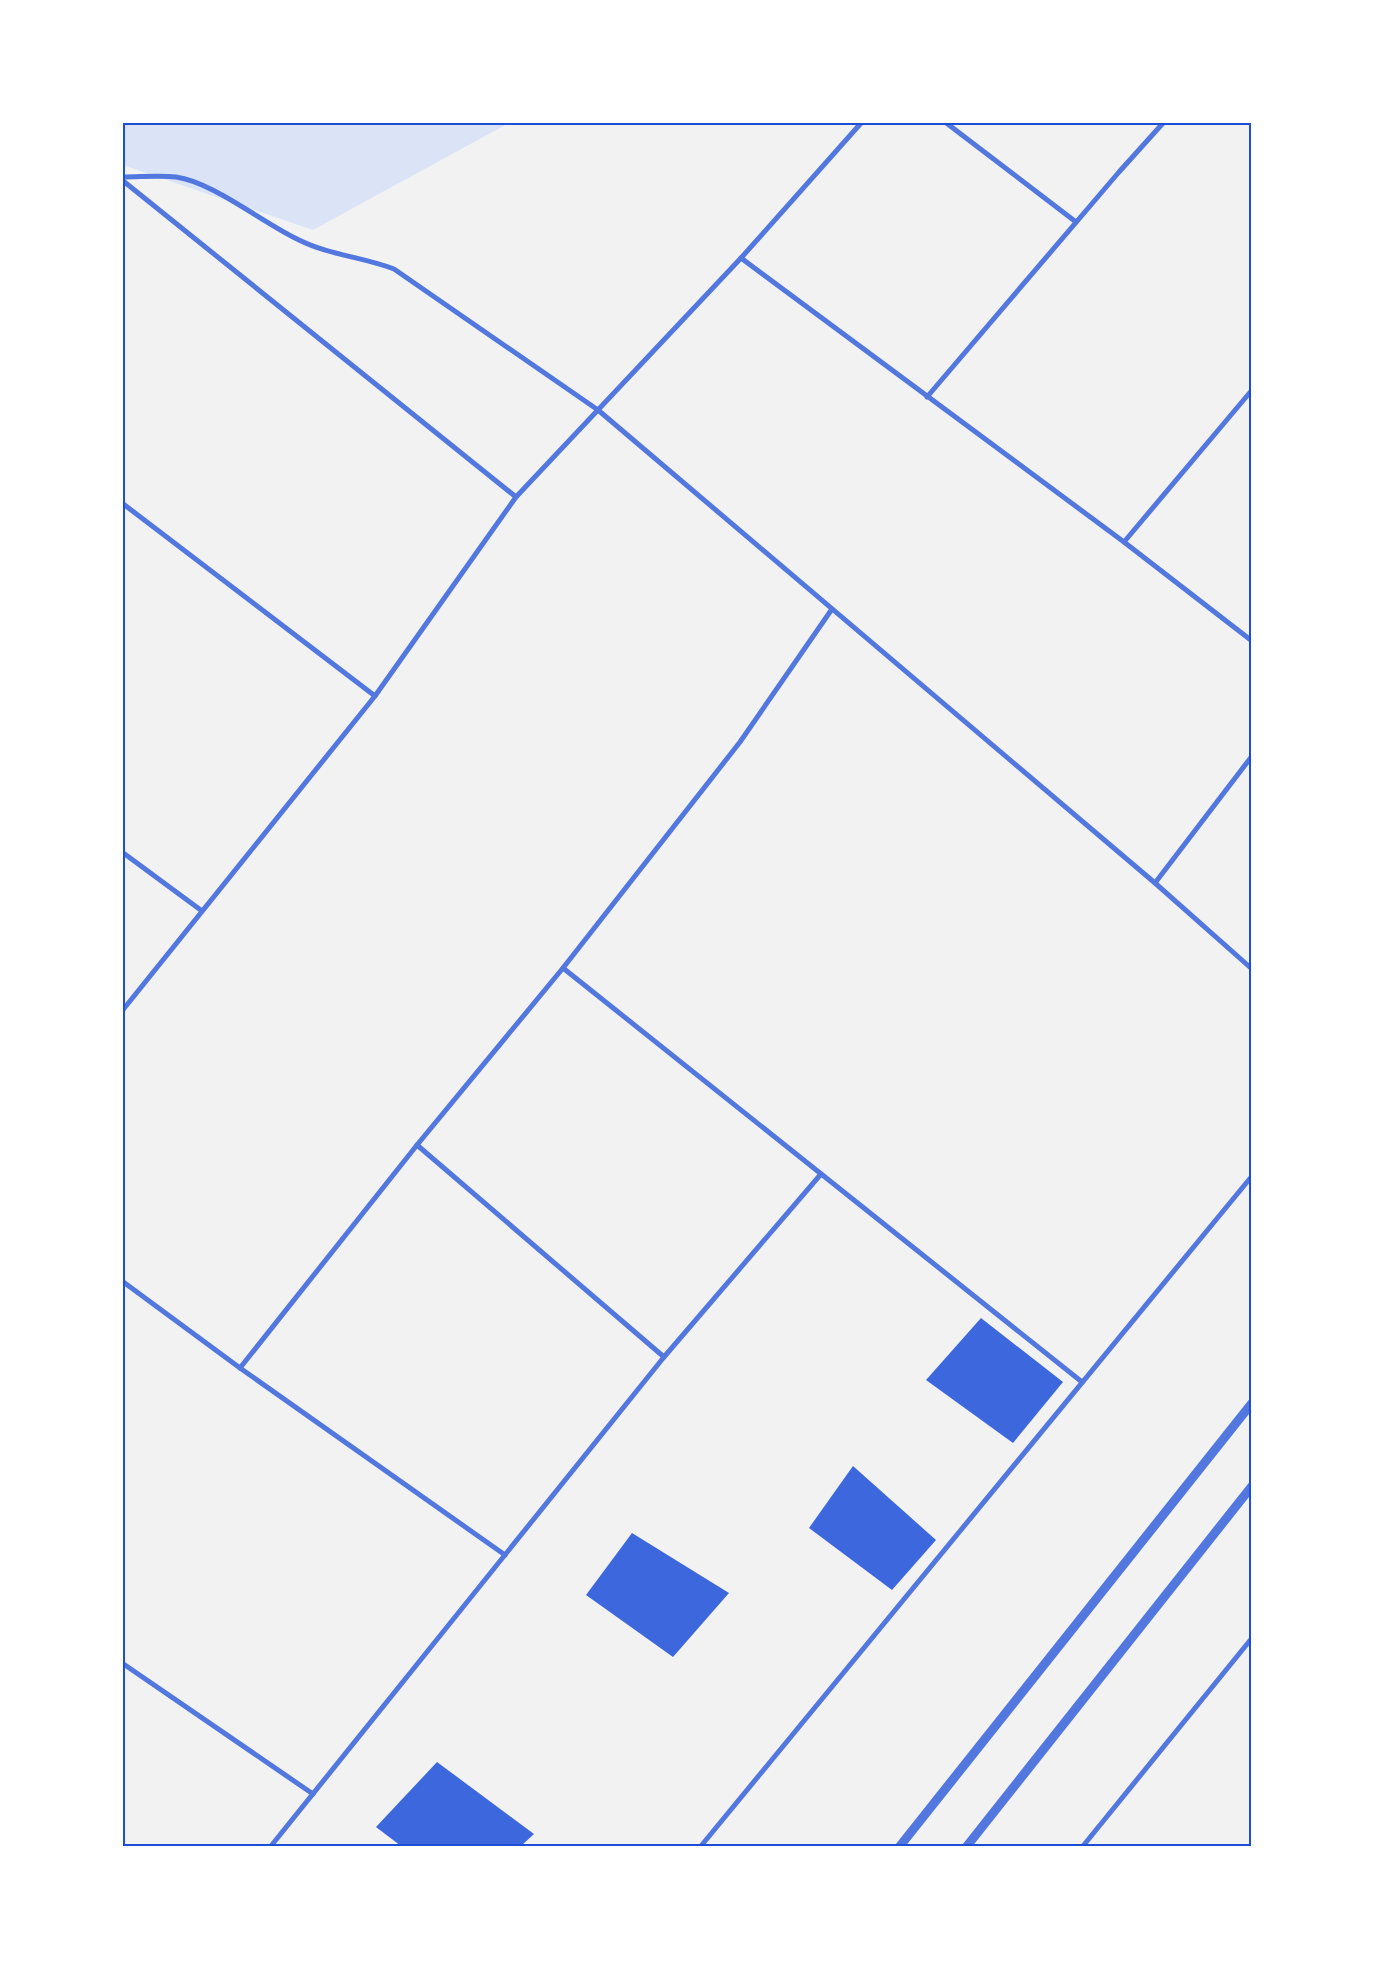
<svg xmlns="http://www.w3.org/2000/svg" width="1374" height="1969" font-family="Ubuntu,sans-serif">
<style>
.green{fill:#dbe4f7}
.building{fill:#3d67dc}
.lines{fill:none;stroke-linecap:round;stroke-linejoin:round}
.minor{stroke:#5277de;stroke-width:5}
.tertiary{stroke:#5277de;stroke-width:9}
.neatline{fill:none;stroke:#1d4ed8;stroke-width:2}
</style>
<rect width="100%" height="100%" fill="#f2f2f2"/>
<polygon class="green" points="123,123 509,123 313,230 123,165"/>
<g class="building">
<polygon points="981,1318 1063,1382 1013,1443 926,1380"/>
<polygon points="853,1466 936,1540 892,1590 809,1528"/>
<polygon points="632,1533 729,1593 673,1657 586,1595"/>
<polygon points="437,1762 534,1834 521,1846 401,1846 376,1827"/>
</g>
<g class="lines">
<g class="minor">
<polyline points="945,122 1076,222"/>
<path d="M122 177C140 177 159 175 176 177 213 182 264 224 299 240 329 255 363 257 394 269L598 410 1155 883 1252 969"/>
<polyline points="122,180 516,497"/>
<polyline points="741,258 862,122"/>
<polyline points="1252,390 1124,542 1252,641"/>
<polyline points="927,397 1119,172 1164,122"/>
<polyline points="122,503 375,696"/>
<polyline points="122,852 202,911"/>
<polyline points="1155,883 1252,756"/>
<polyline points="563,968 1082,1382"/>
<polyline points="122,1011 375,696 516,497 741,258 1124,542"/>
<polyline points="417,1145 664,1357"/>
<polyline points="122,1281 240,1368"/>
<polyline points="505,1555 240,1368 417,1145 563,968 740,742 832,609"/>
<polyline points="122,1663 313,1794"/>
<polyline points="271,1846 664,1357 821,1174"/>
<polyline points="701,1846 1252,1176"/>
<polyline points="1083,1846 1252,1638"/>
</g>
<g class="tertiary">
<polyline points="900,1846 1252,1403"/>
<polyline points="967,1846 1252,1486"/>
</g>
</g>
<rect width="1374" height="1969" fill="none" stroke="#ffffff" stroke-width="248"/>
<rect x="124" y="124" width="1126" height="1721" class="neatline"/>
</svg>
